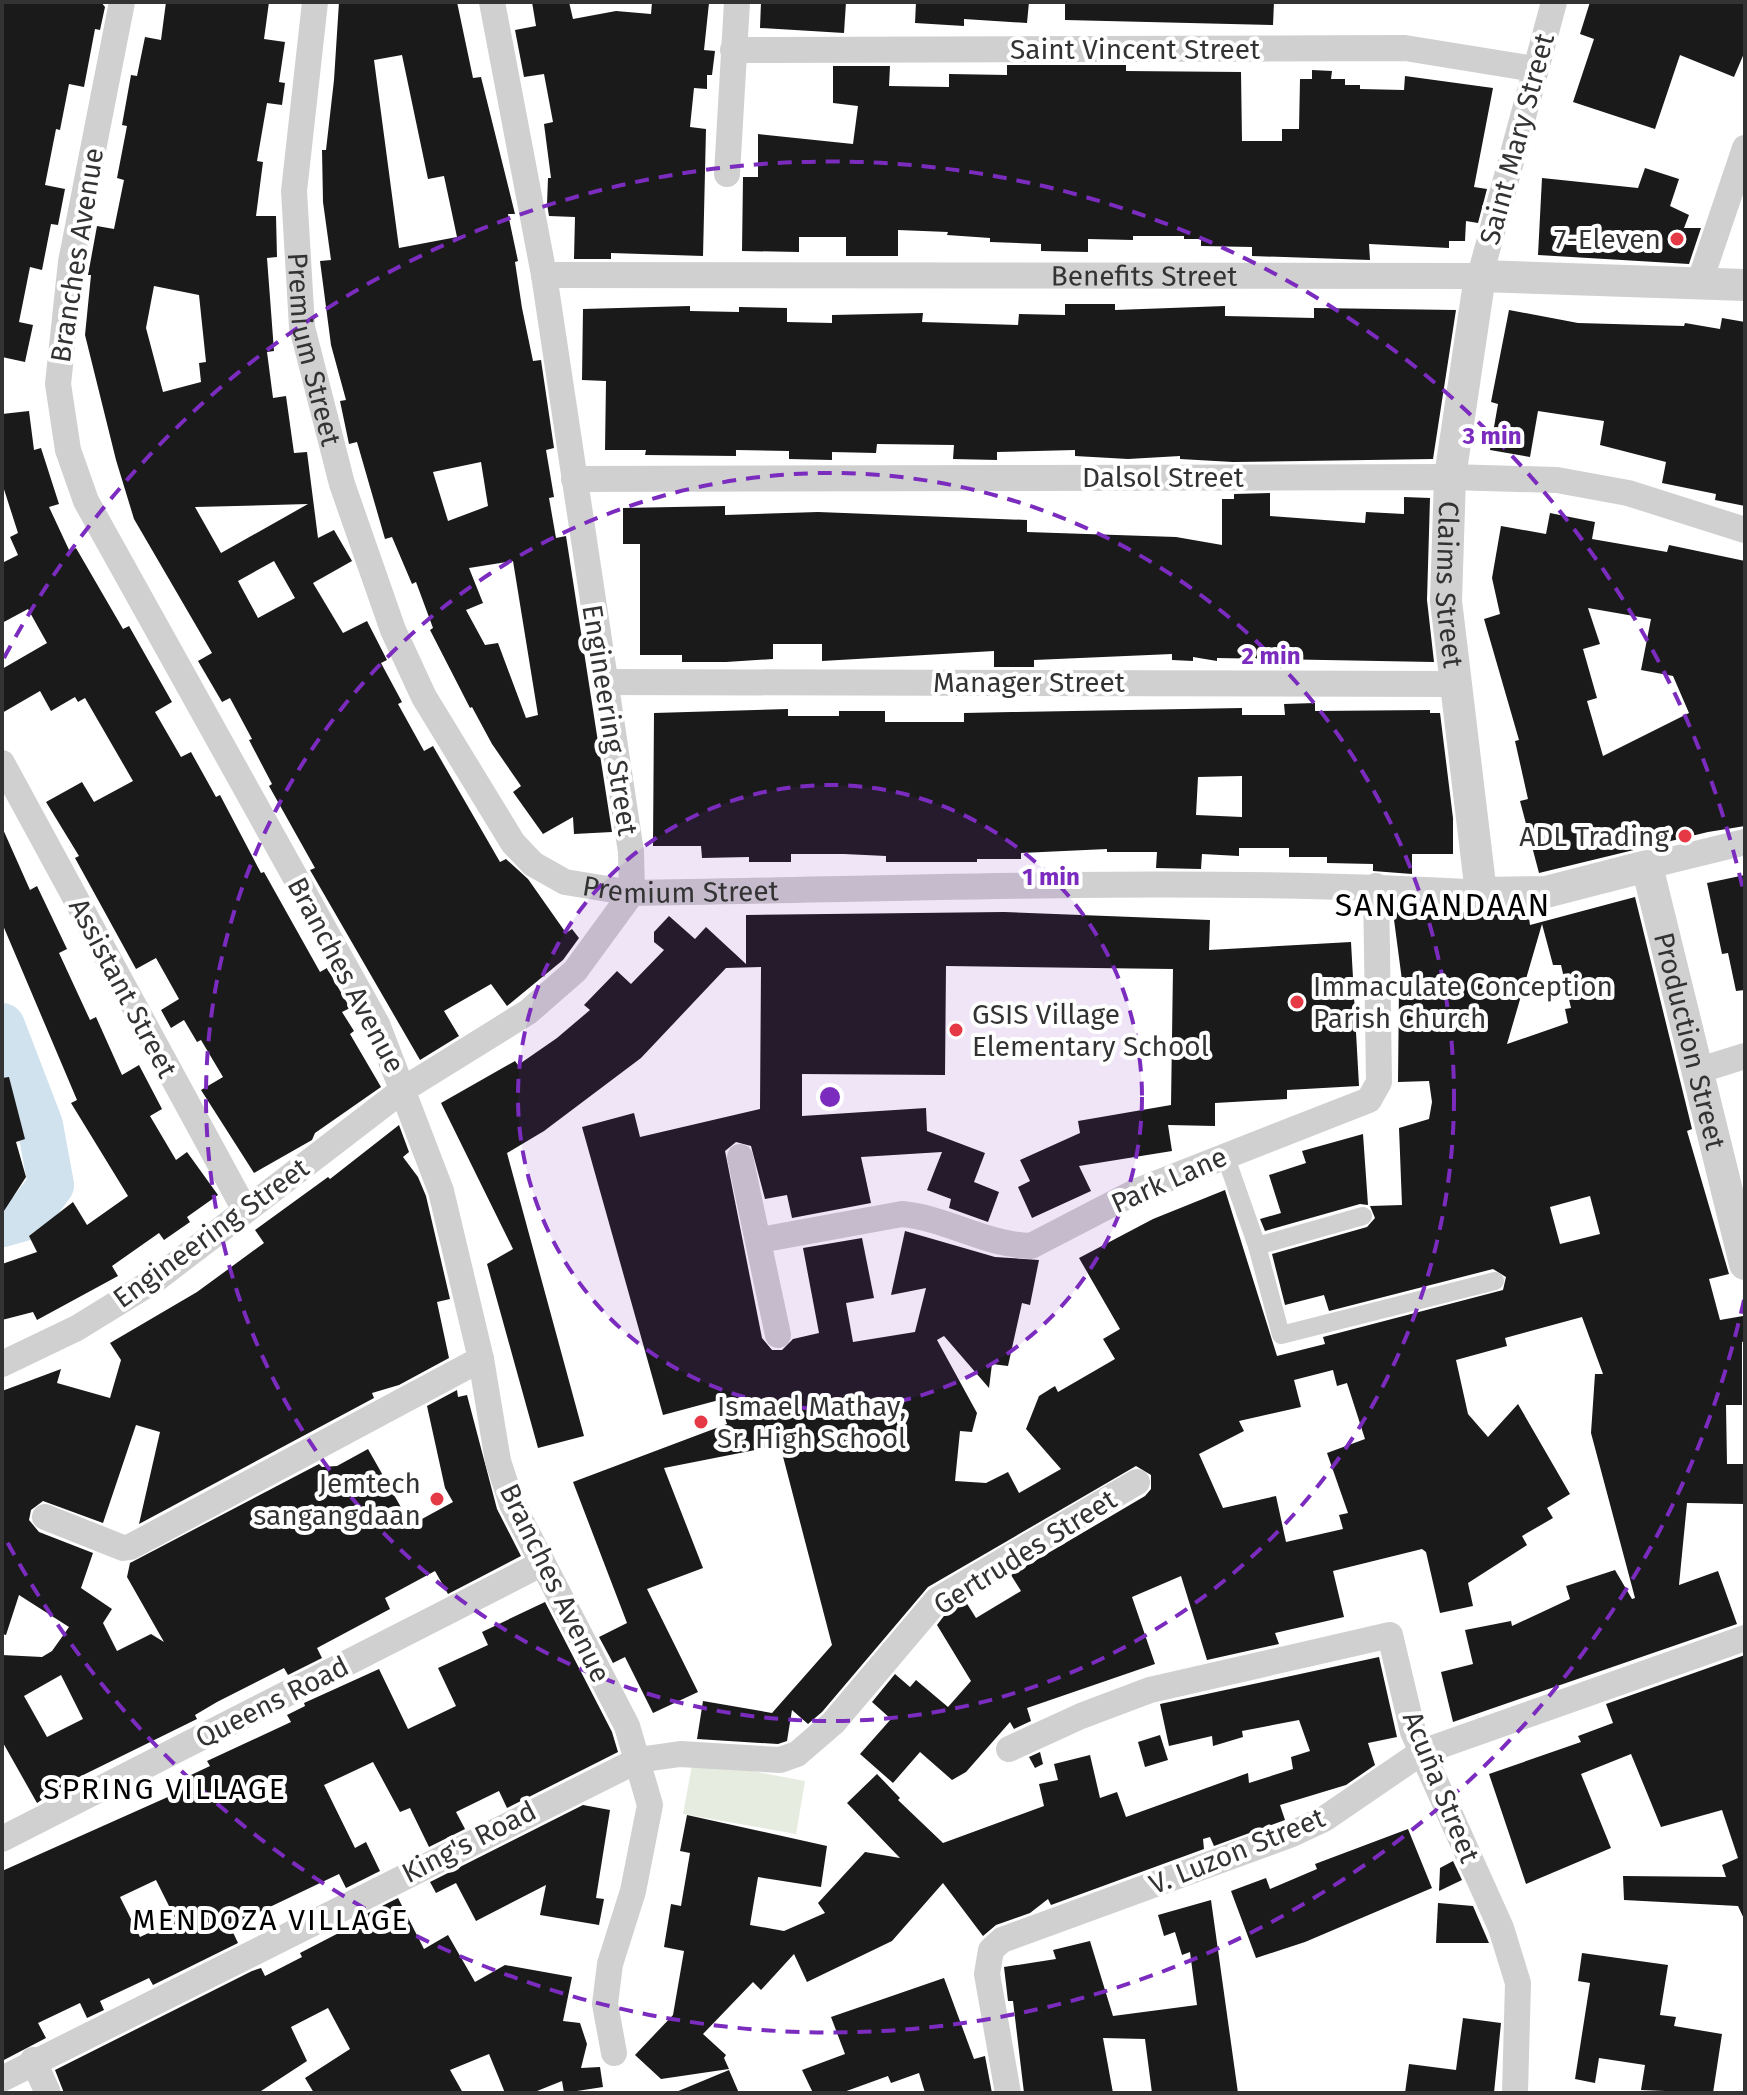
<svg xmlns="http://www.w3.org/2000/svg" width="1747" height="2095" font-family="'Fira Sans',sans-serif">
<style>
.green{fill:#e6ecdf}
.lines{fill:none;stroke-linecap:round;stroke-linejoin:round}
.river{stroke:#cfe2ee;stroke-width:46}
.building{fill:#1a1a1a;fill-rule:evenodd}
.pedestrian{stroke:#d0d0d0;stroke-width:18}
.minor{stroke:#d0d0d0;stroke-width:26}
.tertiary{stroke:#d0d0d0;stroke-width:32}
.ring{fill:none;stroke:#7b2cbf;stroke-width:4;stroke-dasharray:14 10}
.poi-dot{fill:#e63946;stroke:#fff;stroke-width:3}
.labels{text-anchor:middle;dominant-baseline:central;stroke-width:8;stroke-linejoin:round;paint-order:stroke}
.street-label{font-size:28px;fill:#333;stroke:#fff}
.poi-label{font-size:28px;fill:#333;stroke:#fff;text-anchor:end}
.neighbourhood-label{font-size:30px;letter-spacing:2px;fill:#000;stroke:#fff}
.quarter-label{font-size:32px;letter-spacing:2px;fill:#000;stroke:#fff}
.centre{fill:#7b2cbf;stroke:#fff;stroke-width:4}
.ring-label{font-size:24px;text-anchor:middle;font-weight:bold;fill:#7b2cbf;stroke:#fff;stroke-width:8;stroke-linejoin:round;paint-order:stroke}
</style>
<rect width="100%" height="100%" fill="#fff"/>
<polygon class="green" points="693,1760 805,1781 796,1834 683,1814"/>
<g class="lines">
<polyline class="river" points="2,1026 40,1125 51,1185 27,1217 2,1224"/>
</g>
<g class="building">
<polygon points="2,2 101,2 105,7 100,30 95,29 84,87 69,84 60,130 56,129 45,185 65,189 58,225 51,224 42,270 30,267 19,322 33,325 25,362 2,357"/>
<path d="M166 2H269L264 39 285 42 279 82 285 83 282 105 267 103 257 161 263 162 256 216H276L277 257 267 258 274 351 267 352 273 398 286 396 294 453 307 452 318 538 334 530 352 561 313 583 343 633 367 621 387 660 381 663 402 702 398 704 424 751 433 746 500 862 506 859 528 879 566 933 572 929 579 938 563 960 507 1006 491 984 444 1011 459 1036 420 1060 310 870 315 868 269 786 272 784 249 740 252 739 230 698 222 702 198 661 212 653 134 519 116 460 85 335 91 275H88L97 226 114 229 124 180 117 178 127 126 122 125 131 75 137 76 145 37 161 40ZM154 286 199 295 206 362 199 363 201 382 163 392 146 328ZM308 504 221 553 195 507ZM274 561 295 598 258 618 238 581Z"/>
<path d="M339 2H457L473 78 481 77 515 214H508L518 261 515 262 522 308 533 361 541 360 554 448 546 450 554 497 549 498 556 538 566 536 612 832 574 834 573 817 543 834 513 792 521 786 492 744 472 707 470 708 430 630 433 628 416 582 412 584 392 537 385 539 357 442 349 444 340 401 346 400 331 345 320 261 331 260 323 202 322 150H326L334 80ZM402 55 428 179 444 176 457 237 399 248 374 60ZM481 462 488 506 448 521 433 472ZM513 561 538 715 526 718 498 643 485 645 466 610 483 603 469 568Z"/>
<polygon points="532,2 569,2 573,19 616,11 651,14 652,2 709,3 704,50 715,51 712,75 707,75 707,89 694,88 690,127 706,129 703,256 611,253 611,259 574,259 575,217 549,216 547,204 548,178 551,178 544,124 553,122 544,74 524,77 515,30 536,26"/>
<polygon points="761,2 846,2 844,33 760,28"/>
<polygon points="916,2 1029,2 1027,23 964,19 964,26 915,23"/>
<polygon points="1065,2 1274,2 1273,25 1065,20"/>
<polygon points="1590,2 1745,2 1745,51 1734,77 1680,55 1655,129 1573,102 1594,39 1580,34"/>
<polygon points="1007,65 1126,65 1126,71 1241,72 1242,141 1282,141 1282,129 1299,129 1300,79 1312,79 1312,70 1332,71 1331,79 1345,79 1345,85 1360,85 1360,89 1404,90 1405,76 1493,88 1474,187 1487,189 1478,223 1466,221 1465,241 1449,241 1449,248 1369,244 1370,260 1252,256 1252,247 1201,246 1201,239 1184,239 1184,236 1133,236 1133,240 1088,239 1088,252 1041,251 1041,244 990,242 990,238 947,235 948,232 898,230 898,256 846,256 846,237 799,237 799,252 742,251 743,177 758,177 758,134 853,144 858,106 833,103 833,66 890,66 889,86 949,87 949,74 1007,75"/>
<polygon points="1645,168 1679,179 1670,206 1689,215 1684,228 1701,228 1689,264 1538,255 1542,178 1638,188"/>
<polygon points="1065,304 1115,304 1115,310 1225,306 1225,316 1314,318 1314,308 1456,310 1433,459 1233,462 1180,459 1180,456 1128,459 1075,456 1075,450 997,452 997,460 953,459 954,445 877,444 876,453 832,452 832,460 789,459 789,451 736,450 736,456 645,455 646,450 605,450 606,381 582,380 583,309 690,306 690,311 739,312 739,307 787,308 787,322 832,323 832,315 923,313 922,322 1018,325 1019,314 1065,315"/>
<polygon points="1509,310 1578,323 1684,326 1685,323 1720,329 1722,318 1745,322 1745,506 1715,500 1716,494 1662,483 1666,462 1600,445 1604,421 1538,411 1530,457 1490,450 1498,404 1491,402"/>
<polygon points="29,411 34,450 41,448 59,504 49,507 70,552 76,548 123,629 129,626 172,702 155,712 181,757 191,752 216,797 220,795 261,873 264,872 320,972 327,968 350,1008 342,1012 354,1031 350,1034 381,1087 315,1133 312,1140 254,1173 201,1090 223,1077 201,1040 197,1042 184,1020 171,1028 161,1010 179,999 156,958 136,969 75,858 79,856 46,802 82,782 94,802 133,781 85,698 78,702 75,697 51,711 40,691 2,713 2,669 47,643 28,609 2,623 2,563 18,555 10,537 18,533 2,483 2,414"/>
<polygon points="1270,493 1270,516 1365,523 1366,512 1404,514 1404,497 1430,498 1427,600 1434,662 1217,658 1217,661 1193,657 1193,661 1172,660 1172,654 1034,660 1034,667 994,667 994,651 822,661 822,644 773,644 773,659 726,662 682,662 682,655 640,655 640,544 623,544 623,508 725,506 725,515 818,512 1027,520 1027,532 1176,537 1222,545 1222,499 1234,499 1234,494"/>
<path d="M1550 513 1595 522 1592 539 1667 552 1669 545 1745 561V826L1708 832 1539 873 1520 801 1528 799 1515 741 1519 740 1484 619 1500 614 1492 578 1501 526 1546 534ZM1588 608 1651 619 1641 670 1673 676 1689 713 1603 756 1587 701 1597 698 1583 649 1600 644Z"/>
<path d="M1315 703V711L1430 710V713H1440L1453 818V854H1412V874L1373 871V864L1327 863V857H1289V848H1239V856L1202 854 1201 869 1156 868 1157 852H1107V849L1021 853V859H977V862H886V856L844 854H791V862H749V857L702 858 701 846H653L654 713 788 709V716H839V711H885V722H964V713L1012 712 1242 708V715H1285L1284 704ZM1242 776V817L1196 815 1198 777Z"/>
<polygon points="2,827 30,890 37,886 67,949 59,953 90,1020 96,1017 122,1075 139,1065 162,1109 150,1116 176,1160 187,1152 218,1195 187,1217 190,1222 164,1240 159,1233 112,1266 118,1276 37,1320 33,1312 2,1320 2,1264 37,1252 29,1236 73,1202 87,1225 128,1196 71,1103 77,1100 2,923"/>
<polygon points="1745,875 1745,990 1736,991 1728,953 1722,954 1707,883"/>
<path d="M1635 897 1692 1129 1687 1131 1729 1274 1709 1279 1720 1320 1743 1316 1745 1329V1341L1742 1342V1405H1726L1727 1464H1745V1504L1687 1503 1679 1585 1718 1571 1737 1624 1453 1722 1441 1672 1473 1664 1465 1630 1511 1621 1512 1626 1570 1599 1566 1586 1615 1570 1632 1599 1635 1598 1591 1433 1595 1374H1603L1582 1317 1505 1338 1507 1346 1456 1360 1468 1414 1488 1437 1518 1404 1570 1494 1547 1508 1553 1518 1522 1536 1527 1545 1468 1583 1473 1606 1440 1613 1426 1552 1422 1549 1333 1571 1344 1617 1275 1633 1279 1644 1207 1660 1181 1576 1132 1597 1155 1664 1027 1708 1031 1721 1014 1729 1010 1722 966 1772 952 1780 920 1752 893 1783 860 1754 891 1719 872 1702 895 1674 910 1687 916 1680 948 1707 971 1681 937 1625 947 1612 966 1602 976 1618 1021 1591 1011 1575 1145 1496 1151 1489V1475L1136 1466 928 1587 822 1712 808 1724 792 1710 787 1741 778 1744 697 1739 703 1701 772 1713 832 1645 780 1445 664 1468 703 1568 647 1589 698 1692 653 1713 625 1657 613 1663 599 1637 627 1623 573 1482 727 1424 719 1400 663 1415 582 1127 634 1113 640 1137 760 1109 761 967 726 968 641 1058 544 1131 507 1153 584 1436 538 1448 487 1264 513 1249 441 1103 515 1061 518 1065 557 1038 590 1010 584 1005 617 971 631 984 664 950 654 942V932L669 916 695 939 706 927 746 964V915L1004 912 1210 920 1209 950 1351 942 1359 1086 1287 1090V1099L1215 1103V1126L1168 1125 1172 1151 1079 1166 1091 1191 1032 1218 1018 1187 1030 1181 1020 1160 1080 1133 1078 1121 1171 1105 1173 969 946 966 945 1075 802 1074V1116L926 1108 927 1131 985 1153 974 1182 999 1192 988 1222 949 1208 951 1199 927 1190 942 1152 861 1157 871 1203 792 1218 787 1195 765 1199 751 1146 736 1142 725 1151 762 1338 772 1350H782L793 1339 819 1333 803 1248 862 1238 874 1298 846 1303 853 1342 915 1332 926 1288 891 1295 905 1231 995 1257 1039 1260 1030 1305 1022 1303 1008 1366 992 1364 989 1388 944 1336 937 1340 977 1413 972 1432 960 1431 955 1481 986 1483 1008 1472 1019 1493 1061 1469 1026 1429 1039 1396 1055 1386 1058 1392 1115 1359 1103 1339 1120 1329 1079 1258 1153 1219 1225 1190 1277 1356 1325 1344 1323 1337 1503 1290 1506 1277 1493 1269 1329 1311 1324 1295 1285 1305 1272 1254 1367 1227 1375 1218 1370 1206 1402 1205 1399 1128 1429 1119 1432 1102 1429 1081 1398 1082 1399 988H1403L1393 912 1433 907H1437L1438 913 1528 911 1530 925ZM1542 924 1553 965H1561L1571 1008 1565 1009 1568 1023 1507 1044ZM1590 1196 1600 1234 1560 1244 1550 1207ZM1333 1370 1337 1386 1347 1383 1365 1439 1327 1453 1348 1513 1339 1515 1343 1529 1286 1542 1276 1496 1223 1508 1199 1454 1244 1431 1239 1421 1301 1407 1294 1380Z"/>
<polygon points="9,1077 25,1139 16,1142 26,1177 2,1214 2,1078"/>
<path d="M399 1125 409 1152 403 1157 418 1177 426 1196 450 1299 437 1302 449 1358 399 1385 372 1393 374 1398 139 1524 160 1432 136 1425 103 1523 43 1501 31 1510 29 1520 39 1532 93 1553 81 1588 112 1609 103 1623 117 1651 151 1634 164 1642 127 1577 130 1563 319 1464 322 1467 337 1466 368 1449 411 1525 453 1502 445 1488 427 1406 457 1390 458 1397 467 1395 497 1509 521 1556 448 1594 435 1571 385 1598 390 1609 317 1648 322 1658 288 1675 284 1668 217 1702 195 1715 197 1719 71 1781 37 1803 2 1741V1655L42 1657 52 1651 69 1627 19 1595 6 1635 2 1634V1391L61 1369 57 1383 110 1398 121 1360 110 1343 197 1292 264 1243 255 1230 328 1177 330 1179ZM61 1675 83 1719 47 1737 24 1696Z"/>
<polygon points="1363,1134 1368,1205 1360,1204 1265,1231 1260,1219 1281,1213 1269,1175 1306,1163 1302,1151"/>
<path d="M545 1602 612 1732 618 1752 507 1808 499 1791 456 1812 465 1829 429 1847 410 1808 400 1812 373 1762 324 1785 355 1848 366 1842 380 1871 346 1888 339 1874 230 1926 238 1943 153 1985 149 1978 100 2001 104 2010 87 2018 80 2003 38 2023 46 2038 2 2061V1871L179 1792 174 1783 210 1766 207 1761 291 1722 287 1715 305 1706 304 1703 379 1669 408 1729 456 1706 438 1668 488 1645 482 1632ZM156 1880 176 1920 140 1937 120 1897Z"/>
<polygon points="1745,1655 1745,1921 1738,1906 1624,1900 1623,1876 1726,1877 1722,1865 1738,1858 1722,1810 1661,1827 1631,1754 1581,1774 1611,1848 1526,1884 1489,1774 1581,1742 1578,1736 1613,1723 1606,1704"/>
<polygon points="1379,1657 1397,1737 1368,1743 1375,1765 1346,1785 1280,1805 1285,1820 1214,1846 1210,1837 1203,1839 1204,1849 1051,1905 1048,1899 1030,1913 996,1925 983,1936 943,1883 892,1941 807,1982 794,1954 761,1990 753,1982 703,2034 726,2055 724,2058 729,2069 661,2079 635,2055 673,2015 684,1951 664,1947 671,1904 681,1906 690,1853 680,1851 687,1815 827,1846 821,1887 758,1877 750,1925 784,1931 825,1913 818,1903 865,1852 900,1858 847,1803 877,1774 900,1798 898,1800 943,1843 1044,1806 1039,1784 1058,1780 1054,1764 1090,1755 1100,1798 1117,1792 1126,1817 1248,1773 1249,1783 1293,1769 1291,1757 1310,1751 1299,1720 1242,1731 1243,1737 1213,1746 1212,1736 1169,1746 1160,1704"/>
<polygon points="1160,1735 1168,1760 1145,1767 1138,1742"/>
<polygon points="1040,1752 1043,1764 1035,1768 1029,1757"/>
<polygon points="583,1805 610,1810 596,1898 604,1899 599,1925 540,1915 546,1885 476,1921 456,1883 436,1893 430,1882"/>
<polygon points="1408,1829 1432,1888 1305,1942 1256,1958 1231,1891 1266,1878 1270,1889 1317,1869 1315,1864"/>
<polygon points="1453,1861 1462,1880 1439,1891 1440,1868"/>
<polygon points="398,1898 424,1949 448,1935 475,1982 505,1965 572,1977 563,2021 580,2023 587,2044 581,2068 600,2067 603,2087 564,2093 562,2081 532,2093 505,2093 489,2054 450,2070 463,2093 314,2093 305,2078 350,2049 328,2008 291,2027 307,2061 258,2093 64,2093 55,2070 252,1971 261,1968 265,1976 302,1957 300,1953 360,1922 358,1918"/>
<polygon points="1211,1900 1238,2093 1152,2093 1145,2039 1103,2038 1113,2093 1024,2093 1013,2001 1008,2001 1004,1967 1056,1959 1053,1950 1090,1941 1113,2016 1197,2005 1190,1952 1182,1955 1175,1932 1164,1936 1158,1915"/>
<polygon points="1438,1903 1473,1906 1489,1943 1436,1943"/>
<polygon points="1582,1953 1668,1965 1660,2015 1676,2017 1674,2026 1722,2034 1713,2093 1641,2090 1645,2065 1599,2058 1595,2083 1575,2079 1590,1983 1578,1981"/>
<polygon points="944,1978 974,2059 985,2056 992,2093 925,2093 919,2073 891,2083 888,2076 841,2093 813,2093 802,2070 845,2054 831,2017"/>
<polygon points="1463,2018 1501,2023 1494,2093 1405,2093 1409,2064 1456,2070"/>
<polygon points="729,2070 739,2093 676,2093 676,2092"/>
</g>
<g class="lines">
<g class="pedestrian">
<polyline points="1225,1155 1257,1246 1281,1335 1495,1281"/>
<polyline points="1257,1246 1363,1216"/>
</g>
<g class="minor">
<polyline points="122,2 71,262 58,384 68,450 86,501 377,1024 441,1191 481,1359 498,1461 512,1504 627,1726 650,1805 633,1891 610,1964 605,2004 614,2053"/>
<path id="s1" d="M315 2 294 191 302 327 342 484 393 630 424 697 513 843 533 864 565 882 632 893C915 889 1199 876 1481 893"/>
<polyline points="733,50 1405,48 1535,69"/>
<polyline points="727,174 737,2"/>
<path id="s2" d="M544 275 1480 276 1554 2"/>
<polyline points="1699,284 1745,148"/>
<polyline points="574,479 1450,477 1557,480 1628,493 1745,530"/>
<polyline points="604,682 1454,684"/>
<polyline points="2,763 245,1210"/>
<polyline points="1647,866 1745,842"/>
<polyline points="1700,1070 1745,1056"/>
<polyline points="740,1157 778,1335"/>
<path d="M760 1240 902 1214C946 1218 986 1245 1031 1246L1137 1191 1369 1100 1379 1082 1376 886"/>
<polyline points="2,1364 77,1328 155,1280 404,1089 528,1012 575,971 632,893 631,852 544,275 492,2"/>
<polyline points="45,1517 123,1548 130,1547 481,1359"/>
<polyline points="1009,1749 1081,1716 1150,1690 1390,1635 1413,1732 1501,1928 1518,1983 1515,2093"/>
<polyline points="2,1839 541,1564"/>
<polyline points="33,2060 48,2093"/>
<polyline points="2,2079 638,1760 680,1754 780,1760 797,1754 833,1723 937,1600 1137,1482"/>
<polyline points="1008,2093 987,1974 991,1950 1002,1940 1292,1834 1324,1819 1422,1752 1745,1638"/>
</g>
<path class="tertiary" id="s3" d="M1745 285 1480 276 1450 477 1446 601 1481 893 1546 892 1647 866 1745 1264"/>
</g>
<circle cx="830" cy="1097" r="312" fill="#7b2cbf" fill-opacity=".12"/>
<g class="ring">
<circle cx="830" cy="1097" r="312"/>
<circle cx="830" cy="1097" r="624"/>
<path d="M1744 1300A936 936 0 0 1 4 1536M4 658A936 936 0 0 1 1744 894"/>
</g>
<g class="poi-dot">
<circle cx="1677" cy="239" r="8"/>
<circle cx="1685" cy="836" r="8"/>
<circle cx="1297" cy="1002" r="8"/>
<circle cx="956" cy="1030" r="8"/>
<circle cx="701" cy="1422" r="8"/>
<circle cx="437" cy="1499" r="8"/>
</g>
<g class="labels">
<g class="street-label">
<text x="1135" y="49">Saint Vincent Street</text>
<text transform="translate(1517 139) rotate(-75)">Saint Mary Street</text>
<text transform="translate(77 255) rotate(-81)">Branches Avenue</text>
<text stroke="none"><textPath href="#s2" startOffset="600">Benefits Street</textPath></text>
<text stroke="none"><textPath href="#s1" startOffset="350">Premium Street</textPath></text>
<text x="1163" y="477">Dalsol Street</text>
<text stroke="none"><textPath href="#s3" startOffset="576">Claims Street</textPath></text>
<text x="1029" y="682">Manager Street</text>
<text transform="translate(610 720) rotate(81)">Engineering Street</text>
<text stroke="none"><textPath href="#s1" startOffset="1070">Premium Street</textPath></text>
<text transform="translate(346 975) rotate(62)">Branches Avenue</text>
<text transform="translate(123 988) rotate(62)">Assistant Street</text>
<text stroke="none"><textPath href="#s3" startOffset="1236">Production Street</textPath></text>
<text transform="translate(1169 1180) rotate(-24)">Park Lane</text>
<text transform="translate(211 1233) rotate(-36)">Engineering Street</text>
<text transform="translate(1025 1552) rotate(-32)">Gertrudes Street</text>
<text transform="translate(555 1583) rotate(64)">Branches Avenue</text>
<text transform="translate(272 1702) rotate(-27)">Queens Road</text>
<text transform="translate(1441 1787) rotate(68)">Acuña Street</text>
<text transform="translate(469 1842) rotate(-27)">King's Road</text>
<text transform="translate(1237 1851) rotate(-22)">V. Luzon Street</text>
</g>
<g class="poi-label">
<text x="1661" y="239">7-Eleven</text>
<text x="1669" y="836">ADL Trading</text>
<text x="1313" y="986" text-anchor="start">Immaculate Conception<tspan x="1313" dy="32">Parish Church</tspan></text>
<text x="972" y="1014" text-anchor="start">GSIS Village<tspan x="972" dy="32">Elementary School</tspan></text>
<text x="717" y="1406" text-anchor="start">Ismael Mathay,<tspan x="717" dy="32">Sr. High School</tspan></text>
<text x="421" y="1483">Jemtech<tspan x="421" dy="32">sangangdaan</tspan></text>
</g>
<g class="neighbourhood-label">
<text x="165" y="1789">SPRING VILLAGE</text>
<text x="271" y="1920">MENDOZA VILLAGE</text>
</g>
<g class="quarter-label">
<text x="1443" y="905">SANGANDAAN</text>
</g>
</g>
<circle cx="830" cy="1097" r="12" class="centre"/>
<g class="ring-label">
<text x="1492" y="444">3 min</text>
<text x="1271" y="664">2 min</text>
<text x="1051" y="885">1 min</text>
</g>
<rect width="1747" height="2095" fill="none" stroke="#333333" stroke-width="8"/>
</svg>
